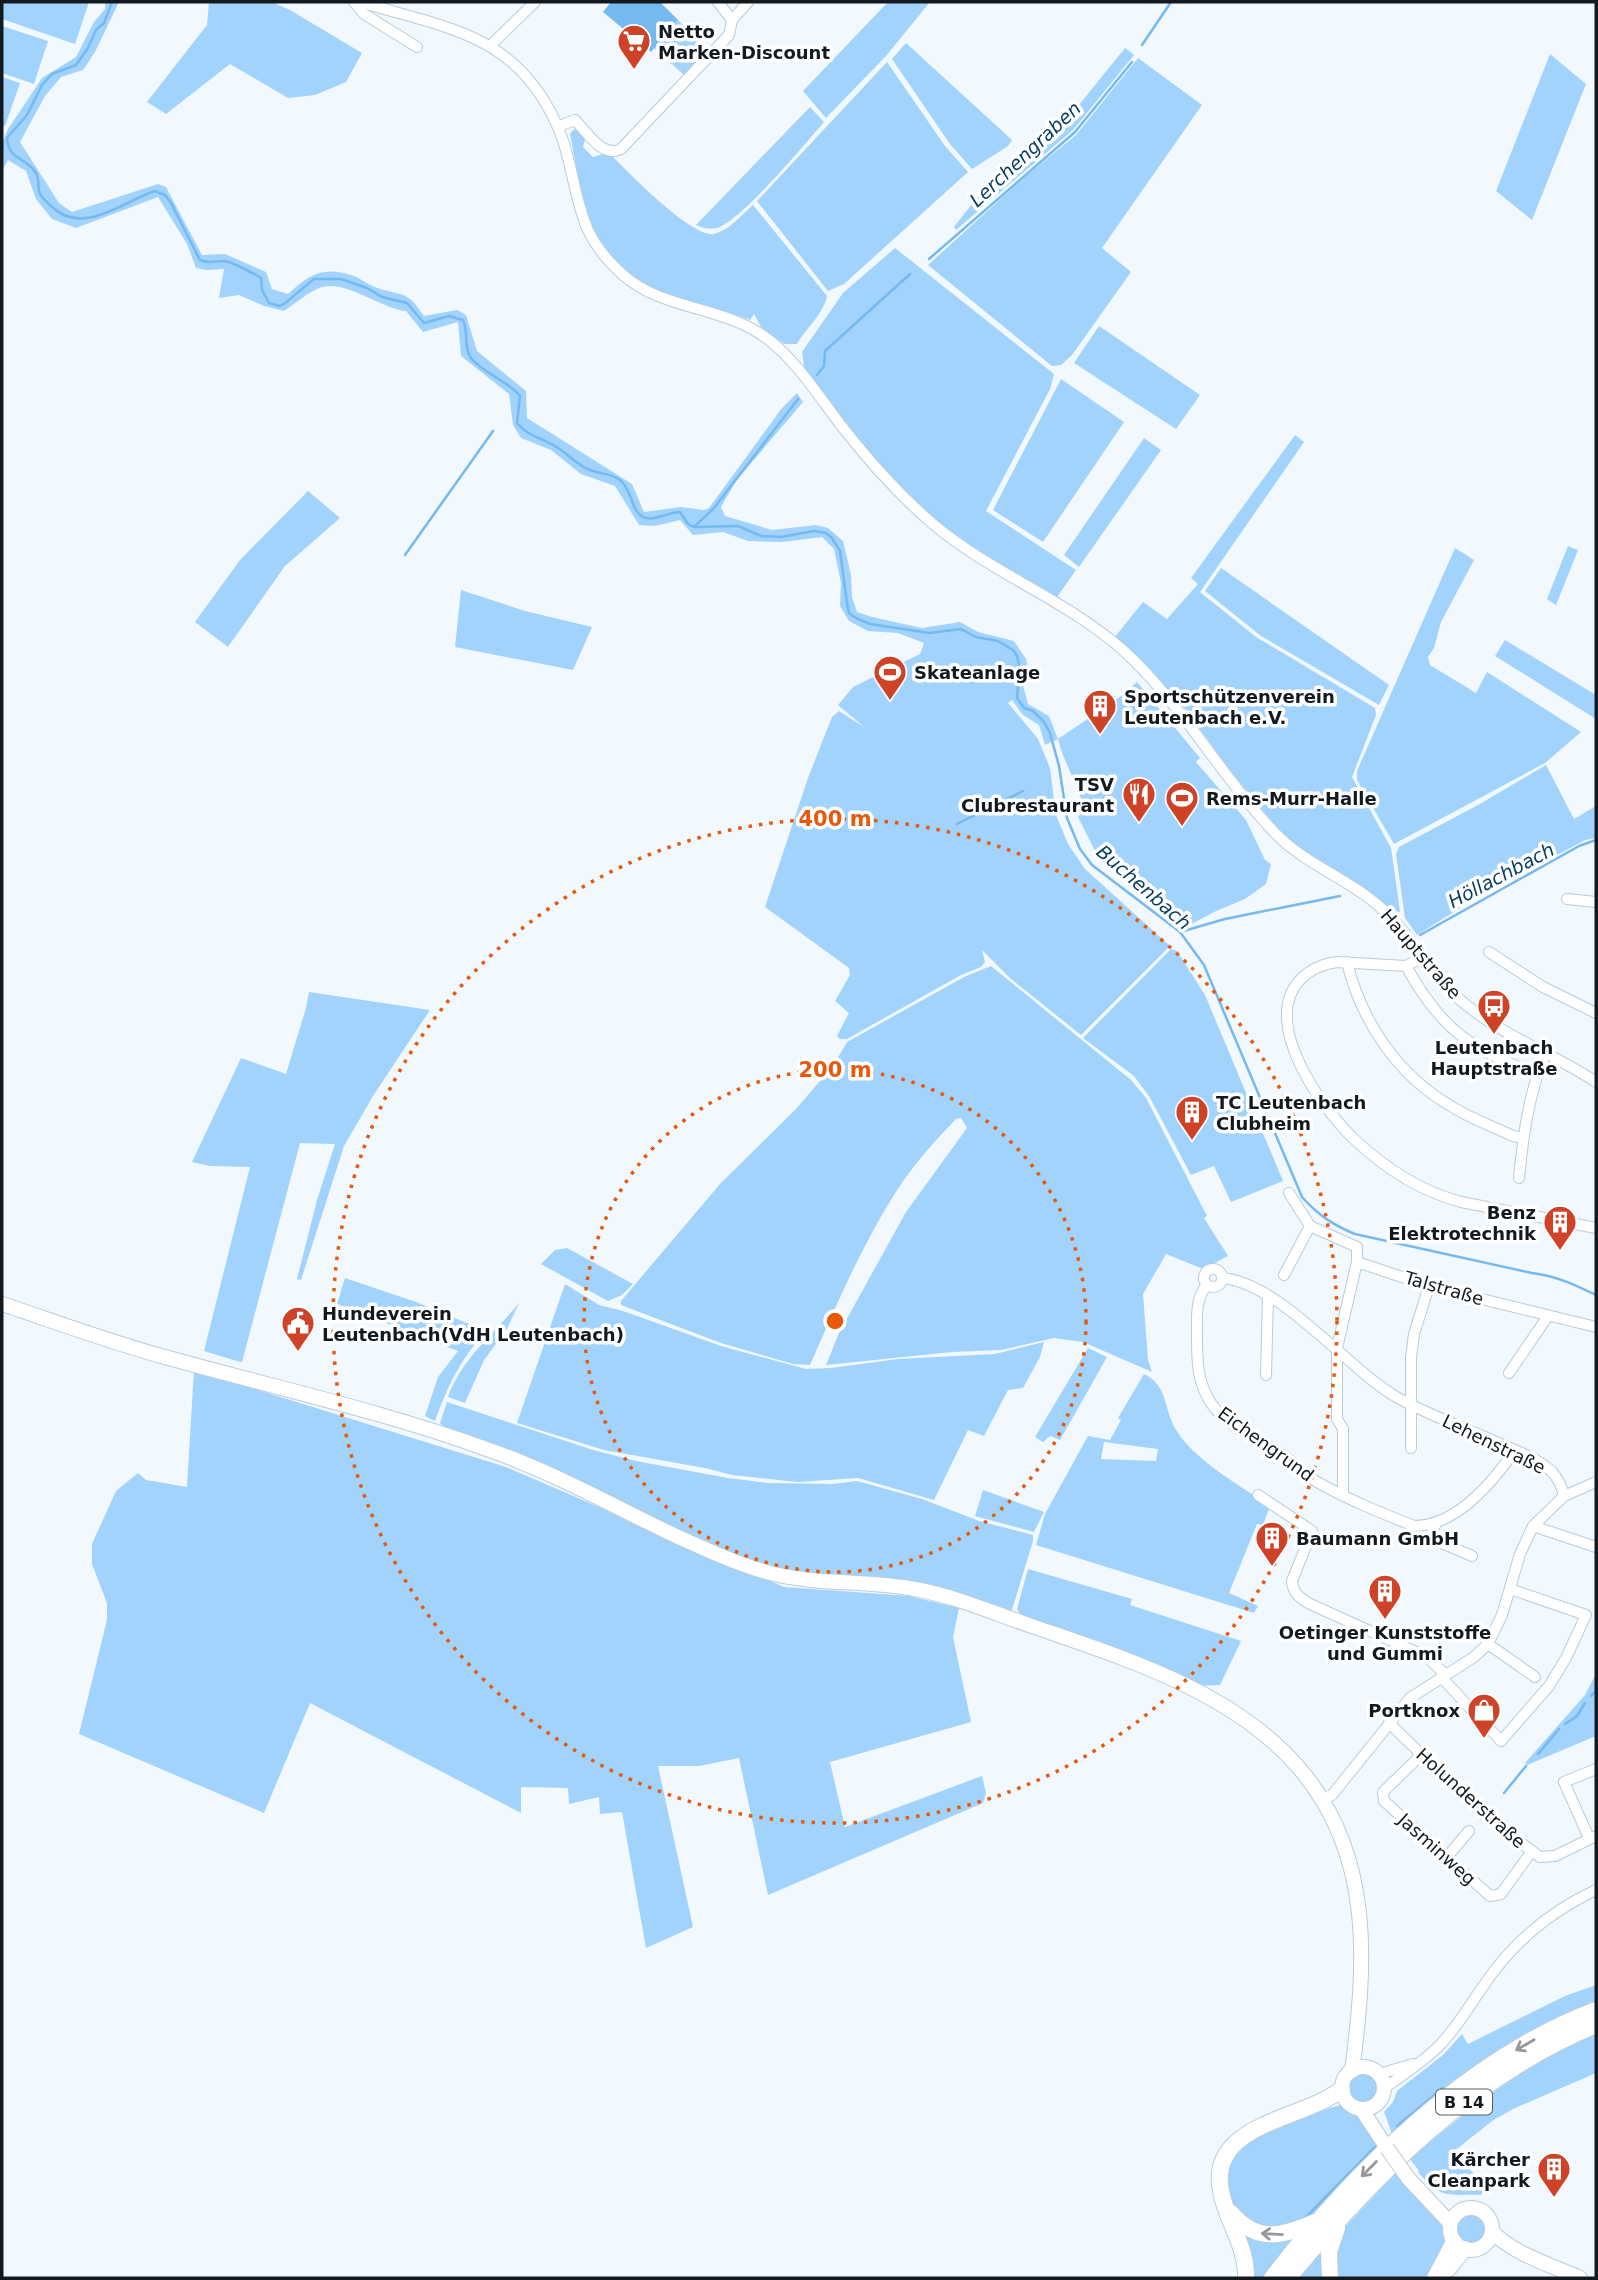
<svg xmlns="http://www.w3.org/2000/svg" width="1598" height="2280" font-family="'DejaVu Sans',sans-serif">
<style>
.green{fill:#a1d3fc;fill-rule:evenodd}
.water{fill:#75b9ef}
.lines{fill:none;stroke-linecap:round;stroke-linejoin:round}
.stream{stroke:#75b9ef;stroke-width:2.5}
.minor-casing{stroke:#b9ccdb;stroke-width:12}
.major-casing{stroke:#b9ccdb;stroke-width:16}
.highway-casing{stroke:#b9ccdb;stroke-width:18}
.minor{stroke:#fff;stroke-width:10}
.major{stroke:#fff;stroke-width:14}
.highway{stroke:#fff;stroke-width:16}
.major-bridge-casing{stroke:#b9ccdb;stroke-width:16;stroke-linecap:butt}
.major-bridge{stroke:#fff;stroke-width:14}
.oneway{stroke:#95989a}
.ring{fill:none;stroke:#e8590c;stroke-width:3.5;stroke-dasharray:3.5 7}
.labels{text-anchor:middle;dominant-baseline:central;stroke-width:7;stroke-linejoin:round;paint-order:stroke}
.shield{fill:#fff;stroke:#5a5f62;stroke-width:2}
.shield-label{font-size:16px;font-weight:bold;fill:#131a1f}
.poi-label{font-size:18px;font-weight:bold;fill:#131a1f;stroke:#fff;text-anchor:start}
.street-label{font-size:18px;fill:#131a1f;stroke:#fff}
.water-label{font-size:19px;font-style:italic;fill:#053c5f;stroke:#fff}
.centre{fill:#e8590c;stroke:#fff;stroke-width:3.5}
.ring-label{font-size:21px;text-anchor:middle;font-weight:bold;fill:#e8590c;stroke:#fff;stroke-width:7;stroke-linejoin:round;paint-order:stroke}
</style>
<rect width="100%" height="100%" fill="#f1f8fe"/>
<g class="green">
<polygon points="2,2 89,2 75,44 2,19"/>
<path d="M105 2H119L95 52 83 70 61 77 45 96 20 142 59 203 72 212 158 184 166 187 202 255 225 254 266 272 272 289 288 294C309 275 321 266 351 275 359 277 367 284 375 287 401 297 406 288 424 316L457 310 466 315 477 351 526 391 527 418 632 484 644 512 681 507 704 510 709 508 782 408 797 393 803 402 736 481 721 507 725 516 772 530 816 525 828 528 843 541 851 575 852 597 857 612 872 617 922 628 960 622 978 632 1014 641 1026 659 1029 672 1023 685 1028 704 1049 716 1058 739 1120 697 1137 682 1200 758 1196 762 1246 820 1265 860 1271 864 1266 884 1245 899 1214 912 1186 927 1148 893 1097 855 1078 817 1084 810C1079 785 1064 764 1058 739L1045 745 1039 725 1023 715 1012 700 1008 703 1038 739 1050 768 1056 815 1068 844 1085 869 1170 946 1081 1035 1011 979 982 950 985 962 981 967 961 975 847 1039H840L837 1036 849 1013 835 1001 850 975 849 968 765 907 808 778 832 717 839 711 864 727 838 705 853 687 920 654 924 643 898 633 868 631 849 621 840 606 841 583 834 549 822 537 782 542 748 541 723 532 693 535 680 520 655 526 639 525 615 486 581 474 551 450 521 438 513 425 509 394 461 356 458 322 423 332 406 311C380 308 346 280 322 287 309 291 295 304 284 311L264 306 239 295 219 298 224 269 207 270 196 268 187 244 158 197 76 228 52 219 36 199 26 171 8 160 2 171 3 141 8 129 42 78 76 57 94 22 105 9Z"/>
<polygon points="209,2 272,2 290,10 362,53 346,82 315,95 288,98 230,64 166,114 147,102 207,25"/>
<polygon points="888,2 930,2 886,56 826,118 803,91"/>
<polygon points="678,20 708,50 684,75 654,48"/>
<polygon points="2,26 48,41 34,84 2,73"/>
<polygon points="906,43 1012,140 1008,146 972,169 950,144 892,59"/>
<polygon points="1125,48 1134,55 1074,129 956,230 954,227 979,195 991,189 1000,176 1031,156 1028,142 1070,116"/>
<polygon points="1550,54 1586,84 1532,220 1496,191"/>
<polygon points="1138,58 1202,105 1102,248 1131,272 1072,355 1061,365 1052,366 928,265 1025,177 1076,135"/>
<polygon points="887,62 945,146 968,172 844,284 828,291 757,201"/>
<polygon points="2,77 20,83 5,126 2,125"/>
<path d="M810 107 824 122C804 145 742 220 717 228 709 230 703 228 696 225Z"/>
<path d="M575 129 585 139 583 147 593 157 603 154 612 156C629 173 692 238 714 234 730 230 741 215 753 205L827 296C823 315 806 328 797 344H784L761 327 754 314 750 320C723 309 693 306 666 296 589 266 583 204 570 133Z"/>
<path d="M895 248 1054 374 1050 389 986 511 1076 570 1055 600C1008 570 961 542 919 506 878 469 835 413 804 366L802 352 843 293Z"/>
<polygon points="1099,326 1200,395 1176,429 1074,363"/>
<polygon points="1061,379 1124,422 1043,542 993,510"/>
<polygon points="1295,435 1304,442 1200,592 1256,637 1375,708 1376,715 1352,777 1391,848 1400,911 1398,914 1393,914 1282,834 1232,773 1186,710 1150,669 1114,638 1143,602 1167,619 1198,584 1191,578"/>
<polygon points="1144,438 1161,450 1079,567 1064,555"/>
<polygon points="308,491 340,518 285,566 228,647 195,622 240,560"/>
<polygon points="1568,546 1578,550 1556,605 1547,599"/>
<polygon points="1455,548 1474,560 1441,622 1434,648 1428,657 1430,665 1476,693 1487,672 1581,732 1545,763 1394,844 1357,780 1357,771"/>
<polygon points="1221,568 1389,685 1379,705 1261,636 1205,591"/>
<polygon points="461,590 525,611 592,627 573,670 455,647"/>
<polygon points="1505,640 1596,695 1596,719 1495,656"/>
<polygon points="1546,765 1574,819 1596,806 1596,838 1585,840 1473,900 1417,935 1405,918 1396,854 1399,847 1478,805"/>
<polygon points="1171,949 1177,951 1205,995 1283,1181 1231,1202 1214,1166 1191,1175 1149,1096 1134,1076 1083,1038"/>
<path d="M991 966 1131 1080 1146 1098 1207 1216 1204 1218 1228 1256 1203 1269 1166 1254 1143 1294 1148 1360 1152 1372 1083 1342 1054 1338 1001 1350 952 1352 826 1365 839 1333 906 1212 967 1128 961 1118 956 1119C933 1143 911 1167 894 1195 860 1249 835 1308 810 1365L793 1364 721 1343 621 1305V1301L720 1184 795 1110 833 1066 847 1042 964 977Z"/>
<polygon points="309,992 430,1010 373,1096 344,1146 301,1280 297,1279 317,1200 335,1144 300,1143 242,1362 237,1361 204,1351 250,1167 210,1166 192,1162 241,1058 286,1074 306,1008"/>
<polygon points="567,1248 633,1284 622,1295 608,1301 541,1264 555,1250"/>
<path d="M345 1278 416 1302 486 1331C459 1362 449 1383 435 1421L425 1416 438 1377 458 1351 337 1304Z"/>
<polygon points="565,1284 599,1305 623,1311 721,1346 806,1369 831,1368 898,1359 995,1354 1044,1342 1040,1357 1023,1388 1008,1390 984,1436 968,1430 934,1500 858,1478 798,1482 732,1475 705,1468 604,1450 517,1423"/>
<path d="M519 1303 507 1329 484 1360 465 1403 448 1397C462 1358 494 1334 519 1303Z"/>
<polygon points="1088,1348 1107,1357 1060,1440 1050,1436 1043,1442 1035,1437"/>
<polygon points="194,1370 506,1467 784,1587 909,1596 959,1608 953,1637 971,1722 830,1762 845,1827 982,1776 986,1793 983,1803 768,1895 739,1758 699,1766 658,1766 693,1927 646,1948 622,1812 600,1814 599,1797 569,1804 568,1788 521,1787 521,1813 310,1703 264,1813 79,1734 107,1620 107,1603 92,1564 92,1544 116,1491 138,1473 146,1480 187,1487"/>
<path d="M1144 1374C1168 1386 1163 1406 1175 1428 1192 1459 1241 1486 1270 1506L1263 1525 1257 1524 1229 1593 1258 1606 1254 1613 1036 1545 1045 1514 1088 1436 1110 1440 1121 1420 1118 1418ZM1104 1442 1158 1449 1156 1461 1101 1459Z"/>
<polygon points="447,1402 593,1450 636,1461 728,1478 767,1483 833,1484 857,1481 922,1499 979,1521 1033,1535 1033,1541 1011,1613 789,1572 749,1561 445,1429 440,1423"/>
<polygon points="983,1490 1044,1512 1034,1532 975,1516"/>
<polygon points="1028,1569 1132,1599 1130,1605 1241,1641 1220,1685 1198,1686 1021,1616 1017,1609"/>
<polygon points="1596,1674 1596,1736 1527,1765 1525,1763 1585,1695"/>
<polygon points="1596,1985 1596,2002 1591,2004 1589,2001 1589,2006 1482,2061 1449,2086 1392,2134 1384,2112 1393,2102 1397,2091 1443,2055 1462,2034 1468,2044 1565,1996"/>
<path d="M1596 2034V2073L1513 2109 1492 2121 1453 2152 1483 2183 1484 2189 1481 2195C1449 2194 1440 2200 1418 2172L1419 2171 1410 2159C1468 2110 1525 2063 1596 2034Z"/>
<circle cx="1363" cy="2090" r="17"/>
<polygon points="1340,2105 1359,2114 1369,2128 1367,2130 1377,2147 1311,2216 1290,2228 1256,2226 1230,2203 1227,2167 1244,2141 1299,2117"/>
<polygon points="1396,2173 1444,2223 1447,2238 1430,2278 1334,2278 1332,2272 1341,2231"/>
<circle cx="1471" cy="2229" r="17"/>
<polygon points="1241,2230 1297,2234 1262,2278 1250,2278"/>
<polygon points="1326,2244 1326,2278 1299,2278"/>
</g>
<polygon class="water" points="611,2 660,2 678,20 651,52 603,12"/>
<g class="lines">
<g class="stream">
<path d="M112 2 104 23 96 30 88 48 76 65 52 74 42 85 27 115 7 138C8 160 26 157 36 173 40 180 37 188 40 194 42 198 48 203 51 206 83 237 121 202 155 191L165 195 171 203 200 260C209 264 214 261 224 261 230 261 255 274 261 278L262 290 269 303 279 306 284 304 314 279H341L367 288 382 297 407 303 424 323 449 316 463 320C469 332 463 346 471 358 484 374 507 380 520 396L517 423C528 437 544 438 558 448 568 454 578 466 590 470 600 474 611 473 620 480 632 489 631 511 643 517 655 522 667 512 680 512L688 524 694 527 738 526 761 536 781 537 814 531 826 533 832 538 840 551 847 603 849 613 856 618 870 624 930 633 961 629 976 637 998 641 1013 650 1017 656 1020 669 1017 698 1024 708 1033 711 1044 722 1050 733 1059 766 1067 818 1080 849 1092 865 1180 932 1204 965 1302 1197C1318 1215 1333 1225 1355 1234L1532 1273C1557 1276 1575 1285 1596 1295"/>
<polyline points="1142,45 1171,2"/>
<polyline points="929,259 1075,132 1132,62"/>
<polyline points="817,375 824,366 825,351 910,274"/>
<polyline points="694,527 714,508 798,399"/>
<polyline points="405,555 493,431"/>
<polyline points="957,824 1023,791"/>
<polyline points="1180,932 1225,919 1340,896"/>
<polyline points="1420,935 1579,846 1596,840"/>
<polyline points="1591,1696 1596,1691"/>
<polyline points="1565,1724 1577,1716 1585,1703"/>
<polyline points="1538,1754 1559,1729"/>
<polyline points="1504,1793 1526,1766"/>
<polyline points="1397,2126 1443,2088"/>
<polyline points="1306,2217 1375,2147"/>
</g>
<defs>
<g id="minor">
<polyline points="354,2 364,14 417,47"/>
<path d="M360 2C402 15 451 24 489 46 531 70 559 116 569 162 581 211 582 238 622 274 664 312 725 305 769 340 797 362 818 395 840 424 868 460 898 494 933 524 991 573 1067 600 1124 651 1183 705 1221 777 1276 834 1304 863 1344 877 1374 902 1408 929 1427 969 1458 998 1499 1035 1551 1052 1596 1082"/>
<polyline points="718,2 732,20"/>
<polyline points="490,46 535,2"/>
<path d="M559 126 575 120C587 132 603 159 621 149L729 35 732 20 748 2"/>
<polyline points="1567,899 1596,902"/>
<polyline points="1489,952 1543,987 1596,1013"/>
<path d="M1423 957 1406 966 1337 962C1322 964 1309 970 1299 981 1261 1024 1322 1109 1355 1140 1386 1169 1420 1191 1461 1202L1596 1228"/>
<path d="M1347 962C1361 1021 1397 1074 1449 1105 1469 1118 1492 1126 1513 1136L1523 1138"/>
<path d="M1406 966C1441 1030 1471 1049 1537 1074"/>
<path d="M1519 1178C1523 1136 1529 1093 1545 1054"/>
<polyline points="1289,1193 1310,1226 1357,1247 1357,1262 1429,1286 1596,1327"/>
<circle cx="1213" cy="1278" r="9"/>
<polyline points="1284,1275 1310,1226"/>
<path d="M1222 1278C1281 1283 1347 1369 1398 1398 1431 1416 1467 1429 1501 1444 1518 1452 1540 1459 1553 1473 1559 1480 1562 1487 1564 1496"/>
<path d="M1207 1285C1195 1298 1197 1319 1197 1336 1197 1357 1197 1379 1208 1398 1222 1425 1255 1437 1279 1452 1292 1460 1300 1471 1312 1479 1344 1498 1379 1512 1414 1526 1456 1526 1493 1482 1515 1450"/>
<polyline points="1509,1373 1548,1316"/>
<polyline points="1266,1375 1268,1296"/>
<polyline points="1411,1448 1411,1358 1414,1334 1429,1286"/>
<path d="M1258 1495 1312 1531 1292 1581C1293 1593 1299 1597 1308 1603L1427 1657 1446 1675"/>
<polyline points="1343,1496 1343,1429 1337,1419 1337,1348 1357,1262"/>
<polyline points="1436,1523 1430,1538 1472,1556"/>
<polyline points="1533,1526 1596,1547"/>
<polyline points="1488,1644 1535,1677"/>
<polyline points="1441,1677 1501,1741 1549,1686 1566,1658 1586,1615 1510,1589"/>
<polyline points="1389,1723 1483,1814 1540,1857 1555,1856 1596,1836"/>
<polyline points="1421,1755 1383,1792 1384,1801 1490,1896 1501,1894 1531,1852"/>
<polyline points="1322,1799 1332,1795 1410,1698 1474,1657 1488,1644 1502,1615 1520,1554 1533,1526 1564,1496 1596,1482"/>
<polyline points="1589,1838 1564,1782 1596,1769"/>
<polyline points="1446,1858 1469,1831"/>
<polyline points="1379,2074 1413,2064"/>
<path d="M1384 2088C1403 2075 1423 2062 1439 2046 1457 2028 1469 2006 1484 1985 1513 1942 1549 1912 1596 1890"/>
</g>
<g id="major">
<path d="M2 1304C56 1322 110 1342 165 1357 276 1388 387 1412 495 1452 556 1474 615 1507 674 1535 705 1549 737 1564 770 1573 817 1585 867 1580 915 1589 954 1596 991 1612 1029 1625 1123 1658 1232 1690 1299 1768 1374 1855 1366 1964 1352 2071"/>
<circle cx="1363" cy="2088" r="21"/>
<polyline points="1362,2110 1387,2148"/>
<polyline points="1408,2178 1450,2223"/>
<circle cx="1471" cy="2229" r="21"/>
<path d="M1492 2231C1511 2253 1553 2266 1580 2278"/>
</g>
<g id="highway">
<path d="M1231 2213C1258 2244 1282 2236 1315 2222"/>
<polyline points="1448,2269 1464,2249"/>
<path d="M1246 2278C1247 2248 1229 2225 1222 2196 1203 2123 1302 2121 1342 2089"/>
<path d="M1272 2278C1354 2171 1468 2058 1596 2010"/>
<path d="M1288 2278C1374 2176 1470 2077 1596 2025"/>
<polyline points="1330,2278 1329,2252 1337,2228"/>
<polyline points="1435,2278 1454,2242"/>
</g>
</defs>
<use href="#minor" class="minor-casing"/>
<use href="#major" class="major-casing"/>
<use href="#highway" class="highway-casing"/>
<use href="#minor" class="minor"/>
<use href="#major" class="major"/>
<use href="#highway" class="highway"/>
<defs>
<polyline id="major-bridge" points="1387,2148 1408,2178"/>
</defs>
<use href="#major-bridge" class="major-bridge-casing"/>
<use href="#major-bridge" class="major-bridge"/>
</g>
<defs><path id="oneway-shaft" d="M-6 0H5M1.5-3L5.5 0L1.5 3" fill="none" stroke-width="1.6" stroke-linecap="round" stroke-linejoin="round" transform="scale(1.75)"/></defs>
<g class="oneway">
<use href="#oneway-shaft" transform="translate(1525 2045) rotate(150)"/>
<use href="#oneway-shaft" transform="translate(1369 2169) rotate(135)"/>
<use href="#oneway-shaft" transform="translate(1272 2234) rotate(-177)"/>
</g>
<g class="ring">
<circle cx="835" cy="1321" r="251"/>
<circle cx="835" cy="1321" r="502"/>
</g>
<defs>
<symbol id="supermarket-pin" viewBox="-11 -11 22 30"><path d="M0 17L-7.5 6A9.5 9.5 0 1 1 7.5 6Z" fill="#ce4327" stroke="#fff"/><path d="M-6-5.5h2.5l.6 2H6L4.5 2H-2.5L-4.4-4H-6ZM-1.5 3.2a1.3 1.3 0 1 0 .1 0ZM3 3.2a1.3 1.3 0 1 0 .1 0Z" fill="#fff"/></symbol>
<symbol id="stadium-pin" viewBox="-11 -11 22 30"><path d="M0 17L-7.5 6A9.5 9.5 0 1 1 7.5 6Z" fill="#ce4327" stroke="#fff"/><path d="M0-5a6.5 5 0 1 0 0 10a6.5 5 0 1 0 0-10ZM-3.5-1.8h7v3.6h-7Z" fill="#fff"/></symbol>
<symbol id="building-pin" viewBox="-11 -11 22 30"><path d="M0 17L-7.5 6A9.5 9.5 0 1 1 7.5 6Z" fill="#ce4327" stroke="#fff"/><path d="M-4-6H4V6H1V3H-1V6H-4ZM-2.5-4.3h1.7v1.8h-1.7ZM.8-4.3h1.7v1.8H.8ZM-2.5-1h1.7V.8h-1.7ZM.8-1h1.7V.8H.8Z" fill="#fff"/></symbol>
<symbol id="restaurant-pin" viewBox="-11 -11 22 30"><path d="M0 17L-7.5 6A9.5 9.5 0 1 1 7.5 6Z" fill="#ce4327" stroke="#fff"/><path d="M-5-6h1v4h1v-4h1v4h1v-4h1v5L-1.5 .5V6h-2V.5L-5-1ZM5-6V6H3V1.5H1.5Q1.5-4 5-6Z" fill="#fff"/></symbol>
<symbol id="bus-pin" viewBox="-11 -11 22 30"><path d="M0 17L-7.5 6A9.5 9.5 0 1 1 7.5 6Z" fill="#ce4327" stroke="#fff"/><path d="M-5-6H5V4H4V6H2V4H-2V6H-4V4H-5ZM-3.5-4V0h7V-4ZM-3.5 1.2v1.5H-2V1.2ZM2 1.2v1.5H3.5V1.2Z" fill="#fff"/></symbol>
<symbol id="civic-pin" viewBox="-11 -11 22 30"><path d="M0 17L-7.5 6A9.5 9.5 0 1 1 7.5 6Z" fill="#ce4327" stroke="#fff"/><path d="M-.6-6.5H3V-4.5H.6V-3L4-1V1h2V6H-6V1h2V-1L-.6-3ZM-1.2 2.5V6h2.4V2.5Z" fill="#fff"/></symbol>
<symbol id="shop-pin" viewBox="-11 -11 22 30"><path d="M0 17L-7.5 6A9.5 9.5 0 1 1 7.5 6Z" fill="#ce4327" stroke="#fff"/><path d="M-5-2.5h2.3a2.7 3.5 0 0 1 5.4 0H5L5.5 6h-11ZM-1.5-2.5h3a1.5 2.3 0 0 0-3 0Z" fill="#fff"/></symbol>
</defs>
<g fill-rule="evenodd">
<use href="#supermarket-pin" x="615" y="22" width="38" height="52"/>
<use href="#stadium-pin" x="871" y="653" width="38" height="52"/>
<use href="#building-pin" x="1081" y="687" width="38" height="52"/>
<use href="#restaurant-pin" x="1120" y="775" width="38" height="52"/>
<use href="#stadium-pin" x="1163" y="779" width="38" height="52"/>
<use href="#bus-pin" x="1475" y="987" width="38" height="52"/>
<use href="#building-pin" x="1173" y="1093" width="38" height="52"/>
<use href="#building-pin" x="1541" y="1203" width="38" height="52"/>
<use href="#civic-pin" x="279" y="1304" width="38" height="52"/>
<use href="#building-pin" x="1253" y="1519" width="38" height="52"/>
<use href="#building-pin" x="1366" y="1572" width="38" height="52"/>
<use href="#shop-pin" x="1465" y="1691" width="38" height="52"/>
<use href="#building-pin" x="1535" y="2150" width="38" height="52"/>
</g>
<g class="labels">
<rect class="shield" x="1436" y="2089.5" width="56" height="25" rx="5"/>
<g class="shield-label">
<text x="1464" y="2102">B 14</text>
</g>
<g class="poi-label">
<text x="658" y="31">Netto<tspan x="658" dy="21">Marken-Discount</tspan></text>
<text x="914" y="672">Skateanlage</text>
<text x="1124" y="696">Sportschützenverein<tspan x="1124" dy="21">Leutenbach e.V.</tspan></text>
<text x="1114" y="784" text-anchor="end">TSV<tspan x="1114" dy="21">Clubrestaurant</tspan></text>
<text x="1206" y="798">Rems-Murr-Halle</text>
<text x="1494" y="1047" text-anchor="middle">Leutenbach<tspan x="1494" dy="21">Hauptstraße</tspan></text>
<text x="1216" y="1102">TC Leutenbach<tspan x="1216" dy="21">Clubheim</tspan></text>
<text x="1536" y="1212" text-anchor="end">Benz<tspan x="1536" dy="21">Elektrotechnik</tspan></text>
<text x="322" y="1313">Hundeverein<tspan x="322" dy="21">Leutenbach(VdH Leutenbach)</tspan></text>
<text x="1296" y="1538">Baumann GmbH</text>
<text x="1385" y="1632" text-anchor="middle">Oetinger Kunststoffe<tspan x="1385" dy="21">und Gummi</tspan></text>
<text x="1460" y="1710" text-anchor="end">Portknox</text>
<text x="1530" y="2159" text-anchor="end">Kärcher<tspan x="1530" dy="21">Cleanpark</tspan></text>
</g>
<g class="street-label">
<text transform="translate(1421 954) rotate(49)">Hauptstraße</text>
<text transform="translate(1444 1288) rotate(16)">Talstraße</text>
<text transform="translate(1266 1444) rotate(36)">Eichengrund</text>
<text transform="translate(1494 1444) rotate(26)">Lehenstraße</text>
<text transform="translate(1471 1798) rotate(42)">Holunderstraße</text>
<text transform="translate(1437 1849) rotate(42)">Jasminweg</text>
</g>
<g class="water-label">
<text transform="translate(1025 154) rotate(-43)">Lerchengraben</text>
<text transform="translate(1501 875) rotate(-28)">Höllachbach</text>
<text transform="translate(1144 887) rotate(41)">Buchenbach</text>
</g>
</g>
<circle cx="835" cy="1321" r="10" class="centre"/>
<g class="ring-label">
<text x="835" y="826">400 m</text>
<text x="835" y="1077">200 m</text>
</g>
<rect width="1598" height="2280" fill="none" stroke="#131a1f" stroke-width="7"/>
</svg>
